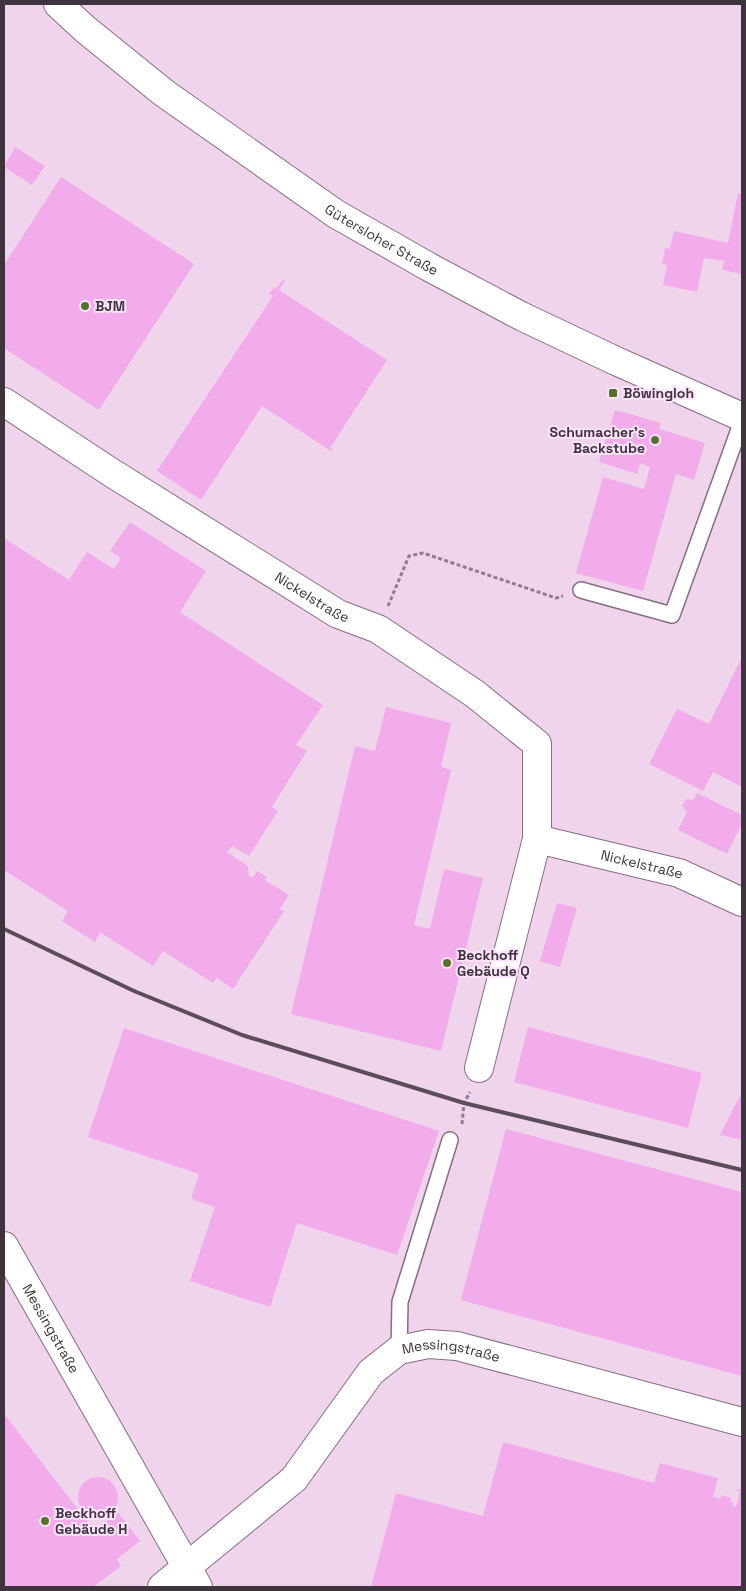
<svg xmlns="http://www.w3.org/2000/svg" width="746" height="1591" font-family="'Space Grotesk',sans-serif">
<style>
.building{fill:#f2acec}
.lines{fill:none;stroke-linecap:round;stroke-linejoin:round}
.service-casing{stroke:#866e83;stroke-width:18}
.minor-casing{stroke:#866e83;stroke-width:30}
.secondary-casing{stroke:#866e83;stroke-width:30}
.path{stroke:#8f7e8d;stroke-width:3;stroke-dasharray:4 2.5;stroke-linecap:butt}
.service{stroke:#fff;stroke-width:15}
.minor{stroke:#fff;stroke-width:28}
.secondary{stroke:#fff;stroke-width:28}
.rail{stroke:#5b4e5a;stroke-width:4}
.poi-dot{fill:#557328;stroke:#fce2fa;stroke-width:2}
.labels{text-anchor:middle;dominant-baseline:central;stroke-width:4;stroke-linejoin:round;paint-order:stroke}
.street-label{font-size:14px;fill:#3e343d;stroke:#fce2fa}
.poi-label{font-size:14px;font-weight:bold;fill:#3e343d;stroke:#fce2fa;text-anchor:start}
</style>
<rect width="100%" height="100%" fill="#efd4ec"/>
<g class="building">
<polygon points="15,147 45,166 32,185 4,167"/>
<polygon points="61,177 194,264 99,410 4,348 4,265"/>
<polygon points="738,193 742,194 742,274 722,270 724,261 704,258 697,292 663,285 667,265 662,264 665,248 670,249 674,231 728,243"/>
<polygon points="283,280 285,281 279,290 387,360 330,448 333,449 331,451 262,406 201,500 157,471 273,296 269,294 274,287 276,289"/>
<polygon points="615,410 661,423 659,429 705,443 694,480 676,474 643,591 576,573 603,477 644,489 650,467 640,463 637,474 599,462"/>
<polygon points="130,522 206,571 180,612 323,705 296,745 307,751 272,807 278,811 249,856 232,846 227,852 247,865 249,873 248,875 253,878 257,871 267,877 265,880 289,895 280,909 284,911 233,989 217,978 213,983 163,951 153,966 100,932 95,942 62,921 68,911 4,870 4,538 69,580 87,552 114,569 121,558 110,551"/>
<polygon points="742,657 742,787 713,772 703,791 649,764 677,709 709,724"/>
<polygon points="386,707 451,723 441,767 451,770 414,925 430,929 444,869 483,878 441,1051 291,1014 355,746 375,751"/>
<polygon points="697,793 742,815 742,823 727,854 678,830 687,812 682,806 686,799 693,800"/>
<polygon points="557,903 577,908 560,967 540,961"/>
<polygon points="528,1027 702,1073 688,1128 514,1082"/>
<polygon points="124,1028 439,1131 397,1255 297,1223 270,1307 190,1281 215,1207 191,1199 199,1174 88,1137"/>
<polygon points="742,1092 742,1140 720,1135"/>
<polygon points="506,1129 742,1192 742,1376 461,1300"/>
<polygon points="4,1414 94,1530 118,1512 140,1541 117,1559 121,1566 93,1587 4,1587"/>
<polygon points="503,1442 654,1483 660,1463 718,1478 713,1497 720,1499 721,1495 731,1498 730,1502 733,1502 732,1506 736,1507 740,1492 736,1489 742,1489 742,1587 371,1587 396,1493 483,1516"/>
<circle cx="98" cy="1497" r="20"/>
</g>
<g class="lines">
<defs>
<g id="service">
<polyline points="581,590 672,615 742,421"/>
<polyline points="399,1350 400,1302 450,1140"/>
</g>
<g id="minor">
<path id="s1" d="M4 402 112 473 338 614 378 629 475 694 537 744V839L479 1068"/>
<path id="s2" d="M537 839 679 873 742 902"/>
<path id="s3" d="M4 1246 198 1587"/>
<path id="s4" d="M162 1587 294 1479 371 1372 399 1350 428 1344 457 1346 742 1422"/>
</g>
<g id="secondary">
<path id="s5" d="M58 4 85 29 164 93 336 214 429 267 521 316 616 361 742 417"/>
</g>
</defs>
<use href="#service" class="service-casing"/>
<use href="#minor" class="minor-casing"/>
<use href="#secondary" class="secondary-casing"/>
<g class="path">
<polyline points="388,606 409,556 423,553 556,598 563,596"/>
<polyline points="462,1124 464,1103 470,1092"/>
</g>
<use href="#service" class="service"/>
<use href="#minor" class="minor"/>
<use href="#secondary" class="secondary"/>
<polyline class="rail" points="4,929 134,991 242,1035 464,1103 742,1170"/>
</g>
<g class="poi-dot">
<circle cx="85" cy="306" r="5"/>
<rect x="608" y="388" width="10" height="10" rx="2.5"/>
<circle cx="655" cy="440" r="5"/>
<circle cx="447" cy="963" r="5"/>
<circle cx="45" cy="1521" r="5"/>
</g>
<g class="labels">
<g class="street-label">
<text stroke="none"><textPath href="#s5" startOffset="401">Gütersloher Straße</textPath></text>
<text stroke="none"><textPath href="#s1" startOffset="365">Nickelstraße</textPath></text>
<text stroke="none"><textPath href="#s2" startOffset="108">Nickelstraße</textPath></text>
<text stroke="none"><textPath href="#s3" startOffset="95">Messingstraße</textPath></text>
<text stroke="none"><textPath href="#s4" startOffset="391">Messingstraße</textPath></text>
</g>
<g class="poi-label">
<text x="95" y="306">BJM</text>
<text x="623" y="393">Böwingloh</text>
<text x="645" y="432" text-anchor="end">Schumacher's<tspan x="645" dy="16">Backstube</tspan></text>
<text x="457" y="955">Beckhoff<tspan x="457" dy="16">Gebäude Q</tspan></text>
<text x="55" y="1513">Beckhoff<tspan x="55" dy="16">Gebäude H</tspan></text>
</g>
</g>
<rect width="746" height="1591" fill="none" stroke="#3e343d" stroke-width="10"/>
</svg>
